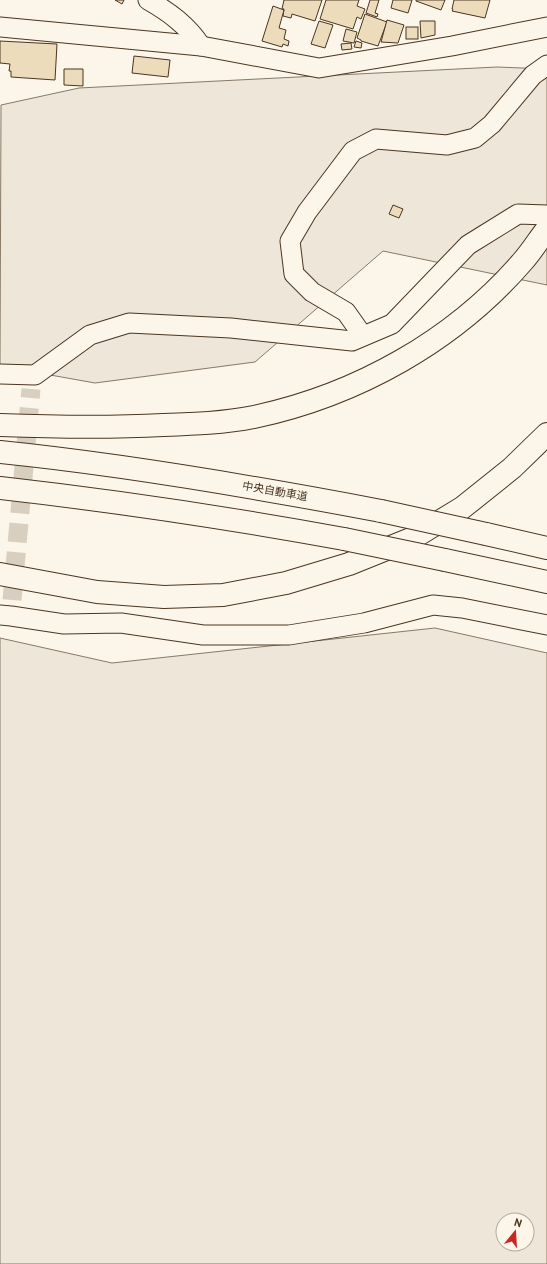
<svg xmlns="http://www.w3.org/2000/svg" width="547" height="1264" font-family="'PT Sans','Noto Sans JP',sans-serif">
<style>
.green{fill:#ede6d9;stroke:#887966;fill-rule:evenodd}
.building{fill:#ecdcbc;stroke:#4a3520}
.lines{fill:none;stroke-linecap:round;stroke-linejoin:round}
.street-tunnel{stroke:#d8cfc1;stroke-width:19;stroke-dasharray:19 10;stroke-linecap:butt}
.street-casing{stroke:#4a3520;stroke-width:21}
.highway-casing{stroke:#4a3520;stroke-width:24}
.street{stroke:#fbf6e9;stroke-width:19}
.highway{stroke:#fbf6e9;stroke-width:22}
.highway-bridge-casing{stroke:#4a3520;stroke-width:24;stroke-linecap:butt}
.highway-bridge{stroke:#fbf6e9;stroke-width:22}
.labels{text-anchor:middle;dominant-baseline:central;stroke-width:3;stroke-linejoin:round;paint-order:stroke}
.street-label{font-size:11px;fill:#4a3520;stroke:#fbf6e9}
</style>
<rect width="100%" height="100%" fill="#fbf6e9"/>
<g class="green">
<polygon points="497,67 547,69 547,285 383,251 255,362 95,383 0,366 1,105 79,88"/>
<path d="M435 628 547 653V1264H0V638L112 663ZM503 1220H527V1244H503Z"/>
</g>
<g class="building">
<polygon points="115,0 124,0 122,4"/>
<polygon points="284,0 322,0 315,21 292,14 291,18 283,16 284,9 282,9"/>
<polygon points="326,0 359,0 357,6 365,9 361,19 357,17 353,29 320,19"/>
<polygon points="370,0 379,0 375,13 378,14 377,17 366,13"/>
<polygon points="393,0 412,0 408,13 391,8"/>
<polygon points="416,0 445,0 441,10 416,1"/>
<polygon points="454,0 490,0 485,18 452,11 453,9 452,9"/>
<polygon points="273,6 284,10 279,28 286,30 284,39 289,41 288,46 283,44 282,47 262,41"/>
<polygon points="365,14 387,22 378,46 361,41 361,40 357,38"/>
<polygon points="387,20 404,25 398,43 381,42"/>
<polygon points="319,21 333,25 325,48 311,44"/>
<polygon points="420,21 435,21 435,35 421,38"/>
<rect x="406" y="27" width="12" height="12"/>
<polygon points="346,29 357,32 354,43 343,41"/>
<polygon points="0,41 57,44 55,80 11,77 11,71 9,71 10,64 0,63"/>
<polygon points="356,41 362,43 361,48 354,47"/>
<polygon points="351,43 352,49 342,50 341,44"/>
<polygon points="134,56 170,60 168,77 132,73"/>
<polygon points="64,69 83,69 83,86 64,85"/>
<polygon points="393,205 403,209 399,218 389,214"/>
</g>
<g class="lines">
<polyline class="street-tunnel" points="12,600 31,389"/>
<defs>
<g id="street">
<path d="M148 0C169 12 187 25 201 46"/>
<polyline points="0,27 201,46 319,68 452,46 547,27"/>
<polyline points="363,336 346,312 312,292 294,274 290,241 307,212 353,151 376,139 447,145 475,138 492,124 533,75 547,65"/>
<polyline points="0,374 35,375 90,335 129,323 231,328 352,341 392,324 468,245 518,214 547,215"/>
<polyline points="0,615 11,616 64,624 121,623 203,635 289,635 364,623 433,605 462,608 547,625"/>
</g>
<g id="highway">
<path d="M0 425C54 427 108 428 163 425 193 424 224 423 254 417 357 395 454 341 523 261 532 251 539 239 547 229"/>
<path d="M0 452C128 465 255 487 381 511"/>
<path d="M0 488C115 501 229 518 344 539"/>
<polyline points="486,534 547,548"/>
<polyline points="445,560 547,582"/>
<polyline points="0,574 97,592 164,597 223,595 286,583 349,564 411,539 462,508 512,468 547,434"/>
</g>
</defs>
<use href="#street" class="street-casing"/>
<use href="#highway" class="highway-casing"/>
<use href="#street" class="street"/>
<use href="#highway" class="highway"/>
<defs>
<g id="highway-bridge">
<polyline points="381,511 486,534"/>
<polyline points="344,539 445,560"/>
</g>
</defs>
<use href="#highway-bridge" class="highway-bridge-casing"/>
<use href="#highway-bridge" class="highway-bridge"/>
</g>
<g class="labels">
<g class="street-label">
<text transform="translate(275 491) rotate(10)">中央自動車道</text>
</g>
</g>
<g transform="translate(515 1232) rotate(18)"><circle r="19" fill="#fbf6e9" stroke="#b4a999"/>
<path d="M0-3L7 15L0 10L-7 15Z" fill="#c62828"/>
<text y="-6" font-size="11" font-weight="bold" text-anchor="middle" fill="#4a3520">N</text>
</g>
</svg>
